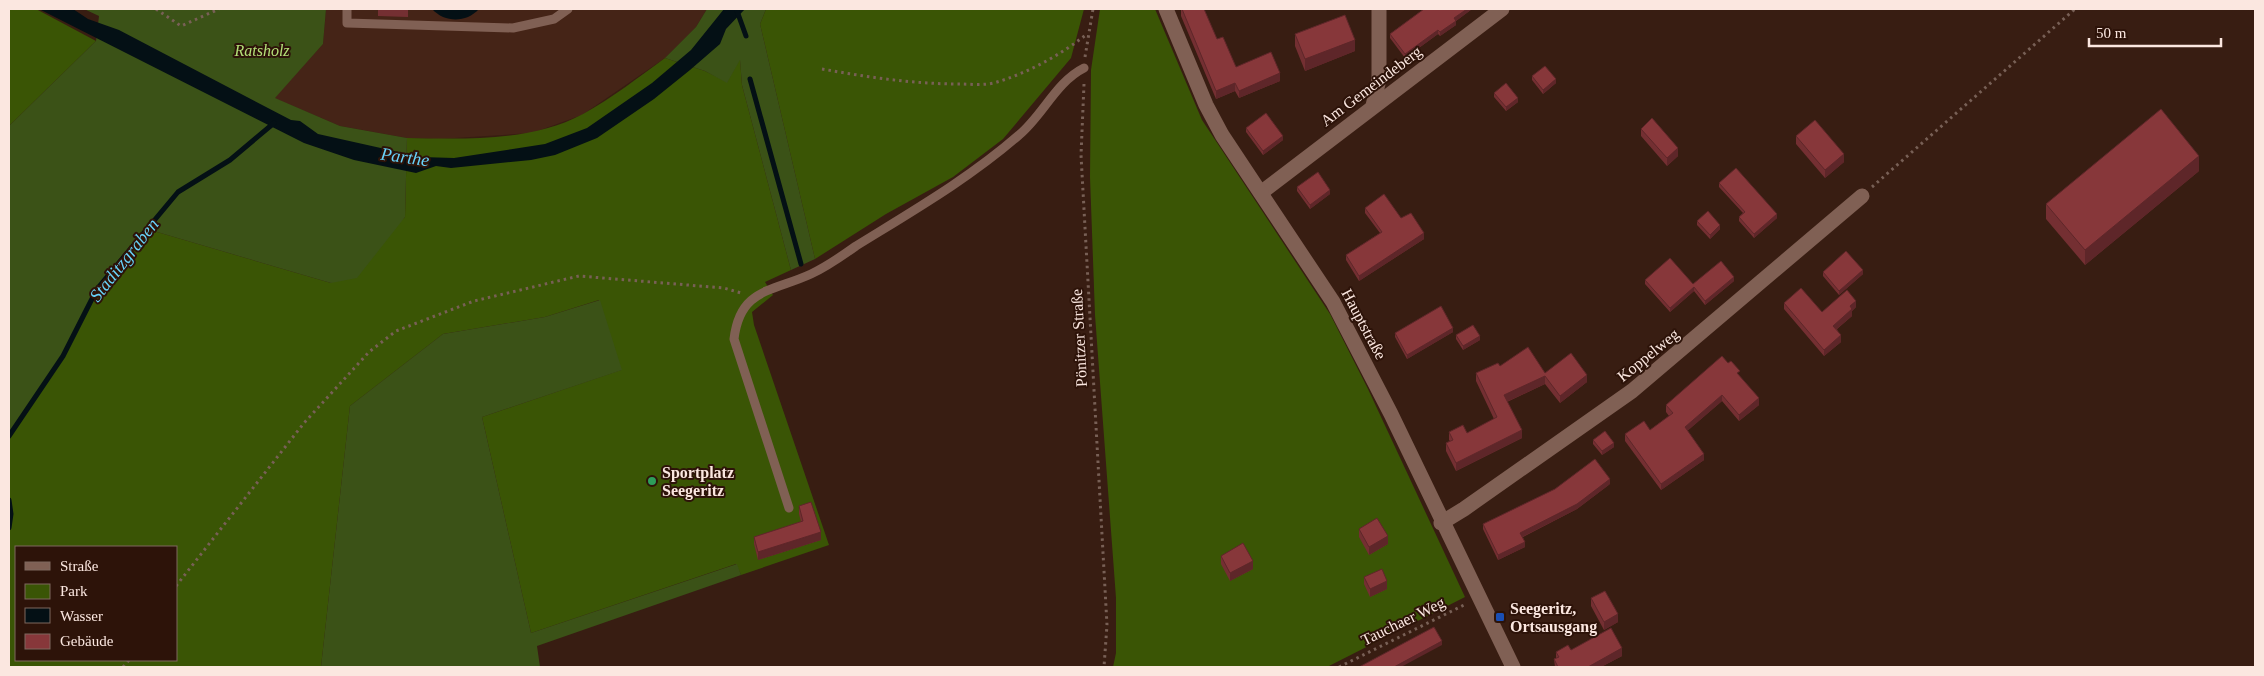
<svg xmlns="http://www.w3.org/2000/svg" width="2264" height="676" font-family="Georgia,serif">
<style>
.built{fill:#452417}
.green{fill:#3a5505;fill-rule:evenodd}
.forest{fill:#3b5217}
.water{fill:#041015}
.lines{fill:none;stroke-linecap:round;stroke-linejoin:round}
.stream{stroke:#041015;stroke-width:5}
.path{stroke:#786056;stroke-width:3;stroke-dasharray:2.5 4;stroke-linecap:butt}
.service{stroke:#806054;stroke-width:9}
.minor{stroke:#806054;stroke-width:15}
.tertiary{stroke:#806054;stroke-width:15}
.wall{fill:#742f32}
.shaded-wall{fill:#5e2629}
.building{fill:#87373a;stroke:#5e2629}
.leisure-dot{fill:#2e9e5b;stroke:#2d1309;stroke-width:2}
.transit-dot{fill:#1a4fb4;stroke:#2d1309;stroke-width:2}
.labels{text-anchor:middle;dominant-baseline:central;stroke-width:4;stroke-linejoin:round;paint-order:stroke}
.park-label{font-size:16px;font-style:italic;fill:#b4e078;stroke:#2d1309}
.street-label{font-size:16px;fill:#fbe7e0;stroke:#2d1309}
.poi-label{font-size:16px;font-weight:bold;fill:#fbe7e0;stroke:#2d1309;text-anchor:start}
.water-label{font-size:18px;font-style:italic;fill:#68d2f9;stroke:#2d1309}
</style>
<rect width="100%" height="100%" fill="#381d12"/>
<polygon class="built" points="326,9 707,9 696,27 665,58 582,115 532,133 439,139 407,138 340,126 274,98 323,44"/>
<g class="green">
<polygon points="9,9 36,9 96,41 9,126"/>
<polygon points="766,9 1084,9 1071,58 1003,139 953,177 886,214 815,259 760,24"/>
<polygon points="1100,9 1155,9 1202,120 1330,314 1368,389 1465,597 1327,667 1113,667 1116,653 1116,598 1095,315 1090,177 1091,70"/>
<path d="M665 58 705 71 727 82 740 59 742 85 791 270 765 282 773 295 752 312 754 325 829 545 741 575 736 564 531 633 482 417 621 370 599 300 545 317 443 334 350 406 321 667H9V528L11 514 9 500V436L63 356 97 289 147 229 331 283 405 217 407 138C464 139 531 142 583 114 612 98 639 77 665 58ZM16 547H176V660H16Z"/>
</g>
<g class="forest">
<polygon points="84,9 326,9 323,44 275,98 340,126 407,138 405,217 357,278 331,283 147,229 97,289 63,356 9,436 9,126 96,41 99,16"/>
<polygon points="707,9 766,9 760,24 815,259 791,270 742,85 740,60 727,83 705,71 665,58 696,27"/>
<polygon points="600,300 622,370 482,417 531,633 737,564 741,575 537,646 540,667 321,667 350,406 443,334 545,317"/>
</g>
<g class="water">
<polygon points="39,9 73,9 88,19 119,30 291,120 300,121 318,134 421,157 454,158 545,144 587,128 652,83 691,50 724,9 745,9 726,29 720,44 690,70 654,99 597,138 555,155 531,160 451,168 436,166 416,173 354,160 304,143"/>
<path d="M432 9H479C466 23 445 23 432 9Z"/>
</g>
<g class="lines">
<g class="stream">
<polyline points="737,11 746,36"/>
<polyline points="750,79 801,264"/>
<polyline points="9,436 63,356 97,289 178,192 230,160 274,123"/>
<polyline points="9,500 11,514 9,528"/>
</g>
<g class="path">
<polyline points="156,9 181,26 219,9"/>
<polyline points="1085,57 1093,9"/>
<path d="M822 69C867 77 912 84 959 84 971 84 985 86 997 82 1028 73 1062 54 1087 34"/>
<polyline points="1084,84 1081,155 1107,625 1104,667"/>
<polyline points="1872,187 2075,9"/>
<polyline points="176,586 304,423 369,352 396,331 474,301 579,276 724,288 741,293"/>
<polyline points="123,667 129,660"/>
<polyline points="1339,667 1466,604"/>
</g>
<g class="service">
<polyline points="347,9 347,23 513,28 554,19 568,9"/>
<path d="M789 508 734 339C740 288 772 292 811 274 826 267 842 256 856 246 911 212 970 178 1019 135 1043 115 1056 82 1084 68"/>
</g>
<g class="minor">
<polyline points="1373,106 1379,79 1379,9"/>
<polyline points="1262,192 1502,9"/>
<polyline points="1441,523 1464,509 1632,391 1862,196"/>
</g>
<polyline class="tertiary" points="1166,9 1206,105 1222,135 1333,302 1391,414 1513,667"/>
</g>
<g class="wall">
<polygon points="378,9 408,9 408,17 378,16"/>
<polygon points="1181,9 1217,39 1236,67 1280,81 1239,98 1235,91 1216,99 1181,16"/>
<polygon points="1424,9 1472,9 1456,21 1456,25 1440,36 1438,34 1405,58 1390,38 1390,34"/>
<polygon points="1295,34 1355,51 1305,71 1295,46"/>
<polygon points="1532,76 1556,83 1543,94 1532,80"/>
<polygon points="1494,93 1518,102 1506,111 1494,97"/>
<polygon points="1246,128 1283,140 1263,155 1246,132"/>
<polygon points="1641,129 1678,156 1667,166 1641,136"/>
<polygon points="1796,136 1844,162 1825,178 1796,144"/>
<polygon points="2199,171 2085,265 2046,219 2046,204"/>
<polygon points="1719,183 1777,218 1754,238 1739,221 1739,217 1743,213 1719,187"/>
<polygon points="1297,187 1330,194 1310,209 1297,191"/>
<polygon points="1365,208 1401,218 1424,239 1359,281 1346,260 1346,255 1380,233 1365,213"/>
<polygon points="1697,221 1720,229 1710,239 1697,225"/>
<polygon points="1823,272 1863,274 1839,295 1823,276"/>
<polygon points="1645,280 1693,284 1734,281 1705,305 1694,291 1670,312 1645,284"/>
<polygon points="1784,303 1822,312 1856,307 1852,311 1852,316 1837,329 1841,342 1824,356 1784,309"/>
<polygon points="1453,332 1407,359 1395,337 1395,333"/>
<polygon points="1456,335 1480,340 1463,350 1456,339"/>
<polygon points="1500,366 1545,373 1587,382 1560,403 1545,384 1507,402 1522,438 1456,471 1446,451 1446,443 1450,441 1449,440 1449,432 1467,433 1494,419 1476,381 1476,373"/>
<polygon points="1740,377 1759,405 1739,421 1722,401 1687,431 1704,460 1661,490 1625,441 1625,434 1650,430 1669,416 1666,412 1666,405"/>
<polygon points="1593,440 1614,447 1602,455 1593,444"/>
<polygon points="1610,484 1577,509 1523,537 1525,547 1498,560 1483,529 1483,524"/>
<polygon points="799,506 821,540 758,560 754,544 754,537 801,522 799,514"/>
<polygon points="1359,529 1388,544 1369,555 1359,537"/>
<polygon points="1221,556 1253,569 1230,581 1221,564"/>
<polygon points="1364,577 1387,589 1370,597 1364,584"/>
<polygon points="1591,598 1618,622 1604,630 1591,606"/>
<polygon points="1571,650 1622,656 1601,667 1555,667 1554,659 1556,658 1556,652"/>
</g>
<g class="shaded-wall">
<polygon points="1467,9 1472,9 1456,21 1456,25 1440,36 1440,32 1454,18"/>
<polygon points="1438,30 1438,34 1405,58 1405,54"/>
<polygon points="1355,40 1355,51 1305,71 1305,59"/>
<polygon points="1280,73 1280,81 1239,98 1239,91"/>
<polygon points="1556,79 1556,83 1543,94 1543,90"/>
<polygon points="1235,83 1235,91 1216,99 1216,91"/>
<polygon points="1518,98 1518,102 1506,111 1506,107"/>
<polygon points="1283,136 1283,140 1263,155 1263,151"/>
<polygon points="1678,148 1678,156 1667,166 1667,158"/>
<polygon points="1844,154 1844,162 1825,178 1825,170"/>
<polygon points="2199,156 2199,171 2085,265 2085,250"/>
<polygon points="1330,190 1330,194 1310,209 1310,205"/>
<polygon points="1777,214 1777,218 1754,238 1754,234"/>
<polygon points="1720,225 1720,229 1710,239 1710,235"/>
<polygon points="1424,233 1424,239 1359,281 1359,276"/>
<polygon points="1863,270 1863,274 1839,295 1839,291"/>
<polygon points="1734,277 1734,281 1705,305 1705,301"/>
<polygon points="1694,287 1694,291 1670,312 1670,308"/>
<polygon points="1856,301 1856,307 1852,311 1852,316 1833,332 1833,326 1850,306"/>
<polygon points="1453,328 1453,332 1407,359 1407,355"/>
<polygon points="1841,335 1841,342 1824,356 1824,350"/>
<polygon points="1480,336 1480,340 1463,350 1463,346"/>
<polygon points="1587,375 1587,382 1560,403 1560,396"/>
<polygon points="1545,376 1545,384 1504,403 1504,395"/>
<polygon points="1722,395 1722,401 1685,433 1685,427"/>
<polygon points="1759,398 1759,405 1739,421 1739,415"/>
<polygon points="1522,430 1522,438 1456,471 1456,463"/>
<polygon points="1614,443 1614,447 1602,455 1602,451"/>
<polygon points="1704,454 1704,460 1661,490 1661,484"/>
<polygon points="1610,479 1610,484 1577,509 1520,538 1520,533"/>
<polygon points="821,532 821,540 758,560 758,552"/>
<polygon points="1388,536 1388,544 1369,555 1369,547"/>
<polygon points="1525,542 1525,547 1498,560 1498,555"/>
<polygon points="1253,561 1253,569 1230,581 1230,573"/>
<polygon points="1387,581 1387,589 1370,597 1370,589"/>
<polygon points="1618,614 1618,622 1604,630 1604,622"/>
<polygon points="1442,641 1442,645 1401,667 1394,667"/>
<polygon points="1622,648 1622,656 1601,667 1588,667"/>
</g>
<g class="building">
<polygon points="1182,9 1204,9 1217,39 1223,37 1236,67 1271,52 1280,73 1239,91 1235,83 1216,91"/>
<polygon points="1424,9 1467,9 1454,18 1456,21 1440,32 1438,30 1405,54 1390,34"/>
<polygon points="1345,15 1355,40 1305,59 1295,34"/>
<polygon points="1545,66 1556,79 1543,90 1532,76"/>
<polygon points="1506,83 1518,98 1506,107 1494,93"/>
<polygon points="2161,109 2199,156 2085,250 2046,204"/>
<polygon points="1266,113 1283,136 1263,151 1246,128"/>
<polygon points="1652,118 1678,148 1667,158 1641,129"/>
<polygon points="1815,120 1844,154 1825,170 1796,136"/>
<polygon points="1736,168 1777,214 1754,234 1739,217 1745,212 1719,183"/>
<polygon points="1318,172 1330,190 1310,205 1297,187"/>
<polygon points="1384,194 1401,218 1411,213 1424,233 1359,276 1346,255 1382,232 1365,208"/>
<polygon points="1708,211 1720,225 1710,235 1697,221"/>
<polygon points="1846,251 1863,270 1839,291 1823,272"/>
<polygon points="1670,258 1693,284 1721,261 1734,277 1705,301 1694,287 1670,308 1645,280"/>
<polygon points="1801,288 1822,312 1847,290 1856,301 1850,306 1852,309 1833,326 1841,335 1824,350 1784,303"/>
<polygon points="1441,306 1453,328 1407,355 1395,333"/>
<polygon points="1473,325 1480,336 1463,346 1456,335"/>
<polygon points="1528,347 1545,373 1571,353 1587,375 1560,396 1545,376 1504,395 1522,430 1456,463 1446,443 1453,440 1449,432 1463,425 1467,433 1497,417 1476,373 1498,363 1500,366"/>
<polygon points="1722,356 1728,363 1731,361 1740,371 1737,373 1759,398 1739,415 1722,395 1685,427 1704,454 1661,484 1625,434 1644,421 1650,430 1673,413 1666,405"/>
<polygon points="1605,431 1614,443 1602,451 1593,440"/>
<polygon points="1595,459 1610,479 1577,504 1520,533 1525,542 1498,555 1483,524 1555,489"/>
<polygon points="811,502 821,532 758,552 754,537 803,521 799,506"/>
<polygon points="1377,518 1388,536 1369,547 1359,529"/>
<polygon points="1243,543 1253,561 1230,573 1221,556"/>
<polygon points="1382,569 1387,581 1370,589 1364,577"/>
<polygon points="1605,591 1618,614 1604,622 1591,598"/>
<polygon points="1434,627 1442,641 1394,667 1359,667"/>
<polygon points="1611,628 1622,648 1588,667 1558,667 1554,659 1559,657 1556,652 1568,645 1571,650"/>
</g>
<circle class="leisure-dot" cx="652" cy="481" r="5"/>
<rect class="transit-dot" x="1495" y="612" width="10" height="10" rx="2.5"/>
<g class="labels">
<g class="park-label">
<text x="262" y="50">Ratsholz</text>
</g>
<g class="street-label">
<text transform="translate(1371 86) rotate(-37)">Am Gemeindeberg</text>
<text transform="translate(1364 324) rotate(62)">Hauptstraße</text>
<text transform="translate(1079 338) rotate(-93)">Pönitzer Straße</text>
<text transform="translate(1648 355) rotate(-39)">Koppelweg</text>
<text transform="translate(1403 621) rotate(-26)">Tauchaer Weg</text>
</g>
<g class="poi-label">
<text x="662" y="472">Sportplatz<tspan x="662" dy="18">Seegeritz</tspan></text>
<text x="1510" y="608">Seegeritz,<tspan x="1510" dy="18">Ortsausgang</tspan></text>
</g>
<g class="water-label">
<text transform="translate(405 157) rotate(8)">Parthe</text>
<text transform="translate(124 260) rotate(-52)">Staditzgraben</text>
</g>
</g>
<rect width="2264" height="676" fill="none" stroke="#fbe7e0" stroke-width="20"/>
<rect x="15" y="546" width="162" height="115" fill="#2d1309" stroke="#7f685f"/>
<rect x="25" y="562" width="25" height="8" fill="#806054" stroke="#7f685f"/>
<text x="60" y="571" font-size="15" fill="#fbe7e0">Straße</text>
<rect x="25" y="584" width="25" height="15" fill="#3a5505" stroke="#7f685f"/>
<text x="60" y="596" font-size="15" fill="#fbe7e0">Park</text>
<rect x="25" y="608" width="25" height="15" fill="#041015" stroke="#7f685f"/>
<text x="60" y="621" font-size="15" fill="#fbe7e0">Wasser</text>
<rect x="25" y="634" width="25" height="15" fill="#87373a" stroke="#7f685f"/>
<text x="60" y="646" font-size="15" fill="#fbe7e0">Gebäude</text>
<path d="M2089 38v8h132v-8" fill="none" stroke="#fbe7e0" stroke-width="2.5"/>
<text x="2096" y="38" font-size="15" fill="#fbe7e0" stroke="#2d1309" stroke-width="4" paint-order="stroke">50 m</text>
</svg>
